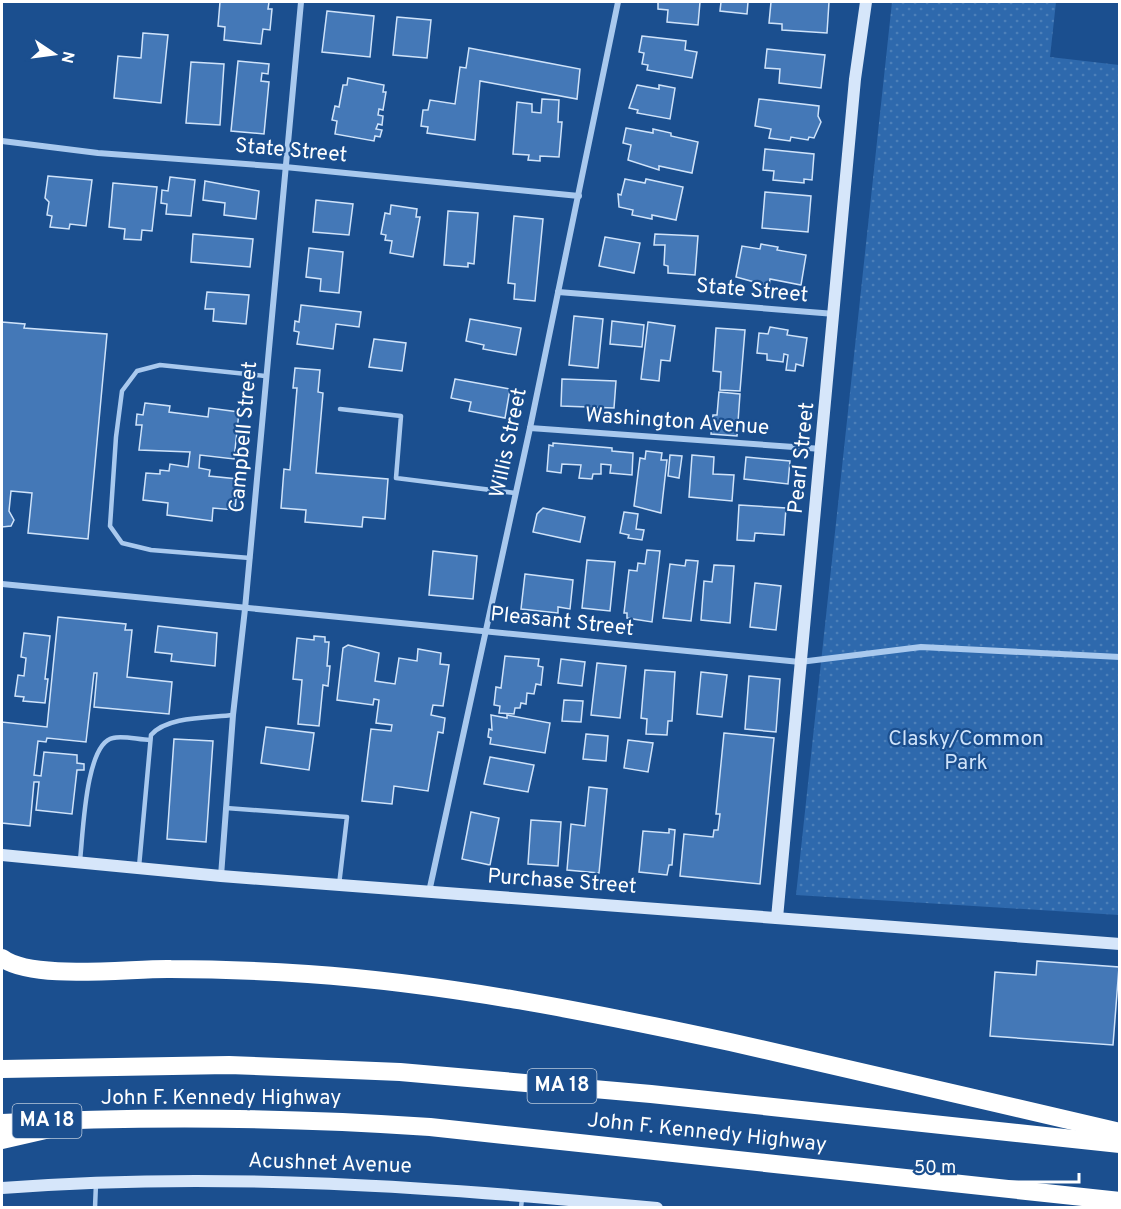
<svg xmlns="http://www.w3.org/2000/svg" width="1121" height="1209" font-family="Overpass,sans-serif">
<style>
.grass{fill:url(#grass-dots)}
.building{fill:#4478b7;stroke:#cfe3fa;stroke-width:1.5}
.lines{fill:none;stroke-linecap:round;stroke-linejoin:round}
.lane{stroke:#a9c9ee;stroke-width:4.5}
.street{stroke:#a9c9ee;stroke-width:6}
.secondary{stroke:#d6e6fa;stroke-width:12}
.highway{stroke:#fff;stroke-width:18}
.labels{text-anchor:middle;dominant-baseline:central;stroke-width:4.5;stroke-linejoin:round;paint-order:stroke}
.shield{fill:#1b4f8f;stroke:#bbcadd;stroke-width:1.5}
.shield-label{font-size:20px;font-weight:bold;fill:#fff}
.street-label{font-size:21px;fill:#fff;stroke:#1b4f8f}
.park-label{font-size:21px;fill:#cfe3fa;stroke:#1b4f8f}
</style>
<defs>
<pattern id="grass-dots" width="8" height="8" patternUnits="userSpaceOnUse" patternTransform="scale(1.5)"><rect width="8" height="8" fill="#2e69ad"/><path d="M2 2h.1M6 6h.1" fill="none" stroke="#4d80b9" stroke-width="1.8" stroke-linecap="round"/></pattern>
</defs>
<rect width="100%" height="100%" fill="#1b4f8f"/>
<polygon class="grass" points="892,2 1056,2 1050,57 1119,65 1119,915 796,895"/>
<g class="building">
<polygon points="220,2 269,2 268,9 272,9 270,30 263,29 261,44 224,40 225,27 218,26"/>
<polygon points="658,2 700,2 698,25 667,22 668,10 658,9"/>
<polygon points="721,2 748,2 747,14 720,11"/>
<polygon points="771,2 829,2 827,33 782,30 782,24 769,23"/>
<polygon points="327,11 374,16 370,57 322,52"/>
<polygon points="397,17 431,20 427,58 393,55"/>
<polygon points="143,33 168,35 161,103 114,98 118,56 141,58"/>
<polygon points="642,36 686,41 685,50 697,52 692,78 647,70 648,65 642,64 644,53 639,52"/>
<polygon points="469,48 580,69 577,99 480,81 475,140 427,133 428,127 421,126 423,110 428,110 430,100 455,104 460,67 466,68"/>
<polygon points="767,49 825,55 821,88 779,83 780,69 765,68"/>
<polygon points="238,61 269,64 268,74 262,73 261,81 269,82 264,134 231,131"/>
<polygon points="191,62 224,64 220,125 186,123"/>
<polygon points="348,78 384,85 383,92 386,92 383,110 379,109 378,115 383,116 382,125 378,124 376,129 382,130 380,137 375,136 374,141 335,134 337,121 332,120 335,106 339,107 343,85 347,85"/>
<polygon points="637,85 659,89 659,85 675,88 670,119 637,113 638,110 629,108"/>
<polygon points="542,99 559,100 558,122 562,122 559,157 540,156 540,161 528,160 529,155 513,154 517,102 532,104 532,112 541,113"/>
<polygon points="759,99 819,106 818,116 821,122 814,138 809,137 808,140 791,137 790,141 769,138 771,129 755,126"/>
<polygon points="626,128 653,133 653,129 671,133 671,136 698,142 692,173 659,166 659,170 628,160 631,145 623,143"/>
<polygon points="765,149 814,154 812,180 804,179 804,183 773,180 774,171 763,170"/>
<polygon points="48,176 92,180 86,226 70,224 69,229 50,227 52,216 47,215 49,202 45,198"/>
<polygon points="170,177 195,180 191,216 166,214 167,204 161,203 162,190 168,191"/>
<polygon points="625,179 645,183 646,179 683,187 676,220 652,215 652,219 632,215 633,210 619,207 618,194 621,195"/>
<polygon points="205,181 259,191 256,219 224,215 225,203 203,200"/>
<polygon points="113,183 157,187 152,231 142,230 141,240 124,239 125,229 109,227"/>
<polygon points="765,192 811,196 808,232 762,228"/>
<polygon points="316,200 353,204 349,235 313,232"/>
<polygon points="391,205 417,209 416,217 420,217 413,257 390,253 392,241 385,240 386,235 381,234 385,213 390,214"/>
<polygon points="448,211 478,213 474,264 468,263 468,267 444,265"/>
<polygon points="514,216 543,219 535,301 514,299 515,284 508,283"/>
<polygon points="193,234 253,239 250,267 191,262"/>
<polygon points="655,234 698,236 695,275 668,273 668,266 664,265 665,245 654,245"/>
<polygon points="605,237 640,243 634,273 599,266"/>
<polygon points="761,244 778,247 777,250 806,255 801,285 770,279 769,286 736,277 742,246 760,249"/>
<polygon points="309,248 343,252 339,293 320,291 321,279 306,277"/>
<polygon points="207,292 249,295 246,324 213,321 214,309 205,309"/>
<polygon points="301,305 361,312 359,327 336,324 333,349 297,344 299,332 294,331 295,321 299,322"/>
<polygon points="574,316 603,319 598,368 569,365"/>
<polygon points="470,319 521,328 516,355 483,349 484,345 466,341"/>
<polygon points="612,321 644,325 642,347 610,344"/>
<polygon points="2,322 25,324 24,328 107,334 88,539 28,533 32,493 11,491 9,511 14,520 11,526 2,527"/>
<polygon points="648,322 675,326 670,361 661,360 659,381 641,379"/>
<polygon points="770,327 788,330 787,335 807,338 803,366 796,364 795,371 786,370 788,355 784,354 783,362 767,360 767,354 757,353 759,333 768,334"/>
<polygon points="716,328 745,330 740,391 720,390 721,372 713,371"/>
<polygon points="374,339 406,343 402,371 369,367"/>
<polygon points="295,368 320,370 318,392 323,393 316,473 388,479 385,519 363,517 362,527 305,522 306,510 281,508 284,469 290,470 297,388 293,388"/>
<polygon points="455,379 510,389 505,418 469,411 471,402 451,398"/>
<polygon points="562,379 616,381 614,408 561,406"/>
<polygon points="719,392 740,394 737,436 711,434 713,415 717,415"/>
<polygon points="145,403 170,406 169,412 208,417 209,408 239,412 234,459 200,455 199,468 210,470 209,476 238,479 235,510 213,508 212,521 167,515 168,503 143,500 146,473 160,474 160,470 169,471 170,464 188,467 190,452 139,450 142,425 136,425 137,414 143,415"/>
<polygon points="553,443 612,448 612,451 633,453 632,475 610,473 611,465 601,464 601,474 593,474 592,479 579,478 581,465 562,464 561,473 547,471 549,445 553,446"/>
<polygon points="646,451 662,453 661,460 667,460 661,513 634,506 640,458 645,459"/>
<polygon points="670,455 682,456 679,478 668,476"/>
<polygon points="692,455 714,457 713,474 734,475 732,501 689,497"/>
<polygon points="746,457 790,461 788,484 744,479"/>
<polygon points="739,505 786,508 784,535 755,533 754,541 737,540"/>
<polygon points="543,508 585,517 580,542 533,532 537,514"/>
<polygon points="624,512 638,514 636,529 644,530 642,540 628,538 629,535 620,533"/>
<polygon points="647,550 660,551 652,622 627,618 627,613 624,613 629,570 637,571 638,563 645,564"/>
<polygon points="433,551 477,556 473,599 429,595"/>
<polygon points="587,560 615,562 610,611 582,608"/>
<polygon points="686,560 698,561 691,621 663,618 670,564 685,566"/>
<polygon points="714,565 734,566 730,623 701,620 704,581 712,582"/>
<polygon points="525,574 573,580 570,609 558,607 558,613 521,609"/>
<polygon points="755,583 781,586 776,630 750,627"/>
<polygon points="58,617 126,624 125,630 132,630 127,677 172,682 169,714 94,707 97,673 94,673 86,742 47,738 46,742 38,741 34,775 41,776 44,752 77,755 77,763 84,764 84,770 77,770 72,814 36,810 39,782 34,782 30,826 2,823 2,722 47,727"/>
<polygon points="158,626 217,633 215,666 171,661 172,654 155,652"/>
<polygon points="24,633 50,636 45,679 48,679 45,703 23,701 24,697 15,696 18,675 24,676 26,658 21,657"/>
<polygon points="314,636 325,637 325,642 329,642 327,666 330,666 328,686 323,685 319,726 298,724 302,680 293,679 297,638 314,640"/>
<polygon points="348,645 379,653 375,681 395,684 399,658 417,661 418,649 441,653 440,664 449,665 443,706 433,705 431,715 445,718 443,733 438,732 428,791 394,786 392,804 362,801 371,729 391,731 392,725 376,723 379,700 374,699 373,705 337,700 343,648"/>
<polygon points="505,656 539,659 538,666 543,667 541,685 536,684 534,694 527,693 526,704 521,703 520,708 515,708 514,714 499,713 500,706 494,705 496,687 501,688"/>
<polygon points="561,659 585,662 582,686 558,683"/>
<polygon points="597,663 626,666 620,718 591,715"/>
<polygon points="645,670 675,672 672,721 668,721 667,735 646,734 647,719 641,718"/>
<polygon points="701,672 727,675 722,717 697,714"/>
<polygon points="749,676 780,679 776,732 745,729"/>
<polygon points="564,700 583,701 581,722 562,721"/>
<polygon points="491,715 507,718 507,715 550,723 545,753 490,744 491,738 488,737 489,729 492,730"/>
<polygon points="266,727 314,733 309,770 261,763"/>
<polygon points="724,733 774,738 760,884 680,876 684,834 713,837 714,830 718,830 720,814 716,814"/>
<polygon points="586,734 608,736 606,761 583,759"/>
<polygon points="174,739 213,741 206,842 167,839"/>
<polygon points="628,740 653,743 648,772 624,768"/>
<polygon points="490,757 534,765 528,792 484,784"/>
<polygon points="589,787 607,789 599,873 567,870 571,824 585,826"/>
<polygon points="471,812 499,818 490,865 462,859"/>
<polygon points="531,820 561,822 558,866 528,864"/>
<polygon points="669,829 675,830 672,865 669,865 667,875 639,872 643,831 669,833"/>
<polygon points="1037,961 1119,967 1113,1045 990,1036 995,972 1036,975"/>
</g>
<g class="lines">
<g class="lane">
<polyline points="340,409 401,416 396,478 515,493"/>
<polyline points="250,558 151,550 122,543 110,526 116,437 122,391 137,371 160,365 265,376"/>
<polyline points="226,808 347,817 339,885"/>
<path d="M80 860C83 837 85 743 113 738 123 735 139 740 150 740"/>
<path d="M139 867 151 735C167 716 209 718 233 715"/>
<polyline points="95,1208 96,1183"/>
<polyline points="521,1208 522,1198"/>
</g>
<g class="street">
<polyline points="2,141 98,153 285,167 579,196"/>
<polyline points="558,292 835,314"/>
<polyline points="530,428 822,449"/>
<polyline points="2,584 800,662 921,647 1120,657"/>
<polyline points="221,876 233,715 245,609 301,2"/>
<polyline points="429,892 530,428 618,2"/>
</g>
<g class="secondary">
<polyline points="2,855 221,876 1120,944"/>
<polyline points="777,918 855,79 866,2"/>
<path d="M2 1188C221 1171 438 1187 657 1208"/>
</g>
<g class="highway">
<path d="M2 958C32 981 131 968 171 969 216 969 262 971 308 974 451 984 590 1012 730 1042 860 1071 990 1102 1120 1132"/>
<polyline points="2,1069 229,1065 400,1072 651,1094 1120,1144"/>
<path d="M2 1123C145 1116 287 1117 430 1127L1120 1201"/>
<polyline points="2,1140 50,1129"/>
</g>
</g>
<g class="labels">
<g class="shield">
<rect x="527.5" y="1069" width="69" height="34" rx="4.5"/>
<rect x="12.5" y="1104" width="69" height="34" rx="4.5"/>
</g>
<g class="shield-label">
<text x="562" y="1086">MA 18</text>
<text x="47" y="1121">MA 18</text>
</g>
<g class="street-label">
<text transform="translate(291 151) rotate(5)">State Street</text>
<text transform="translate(752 291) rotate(5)">State Street</text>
<text transform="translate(677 422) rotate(4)">Washington Avenue</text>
<text transform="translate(244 437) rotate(-85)">Campbell Street</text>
<text transform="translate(509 443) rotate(-78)">Willis Street</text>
<text transform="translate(802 458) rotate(-84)">Pearl Street</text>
<text transform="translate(562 622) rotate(6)">Pleasant Street</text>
<text transform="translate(562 882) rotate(4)">Purchase Street</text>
<text x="221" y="1098">John F. Kennedy Highway</text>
<text transform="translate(707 1133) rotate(6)">John F. Kennedy Highway</text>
<text transform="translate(330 1164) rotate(2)">Acushnet Avenue</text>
</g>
<g class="park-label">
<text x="966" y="739">Clasky/Common<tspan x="966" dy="24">Park</tspan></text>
</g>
</g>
<rect width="1121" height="1209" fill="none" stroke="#ffffff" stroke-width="6"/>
<g transform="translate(54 54) rotate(103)" stroke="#1b4f8f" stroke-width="4.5" paint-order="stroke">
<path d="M0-4.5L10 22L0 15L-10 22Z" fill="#ffffff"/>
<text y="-9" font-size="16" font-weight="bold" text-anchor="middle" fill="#ffffff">N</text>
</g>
<path d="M905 1173v9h174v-9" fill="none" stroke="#ffffff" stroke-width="3"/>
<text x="914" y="1173" font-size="18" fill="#ffffff" stroke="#1b4f8f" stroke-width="4.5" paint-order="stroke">50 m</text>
</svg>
